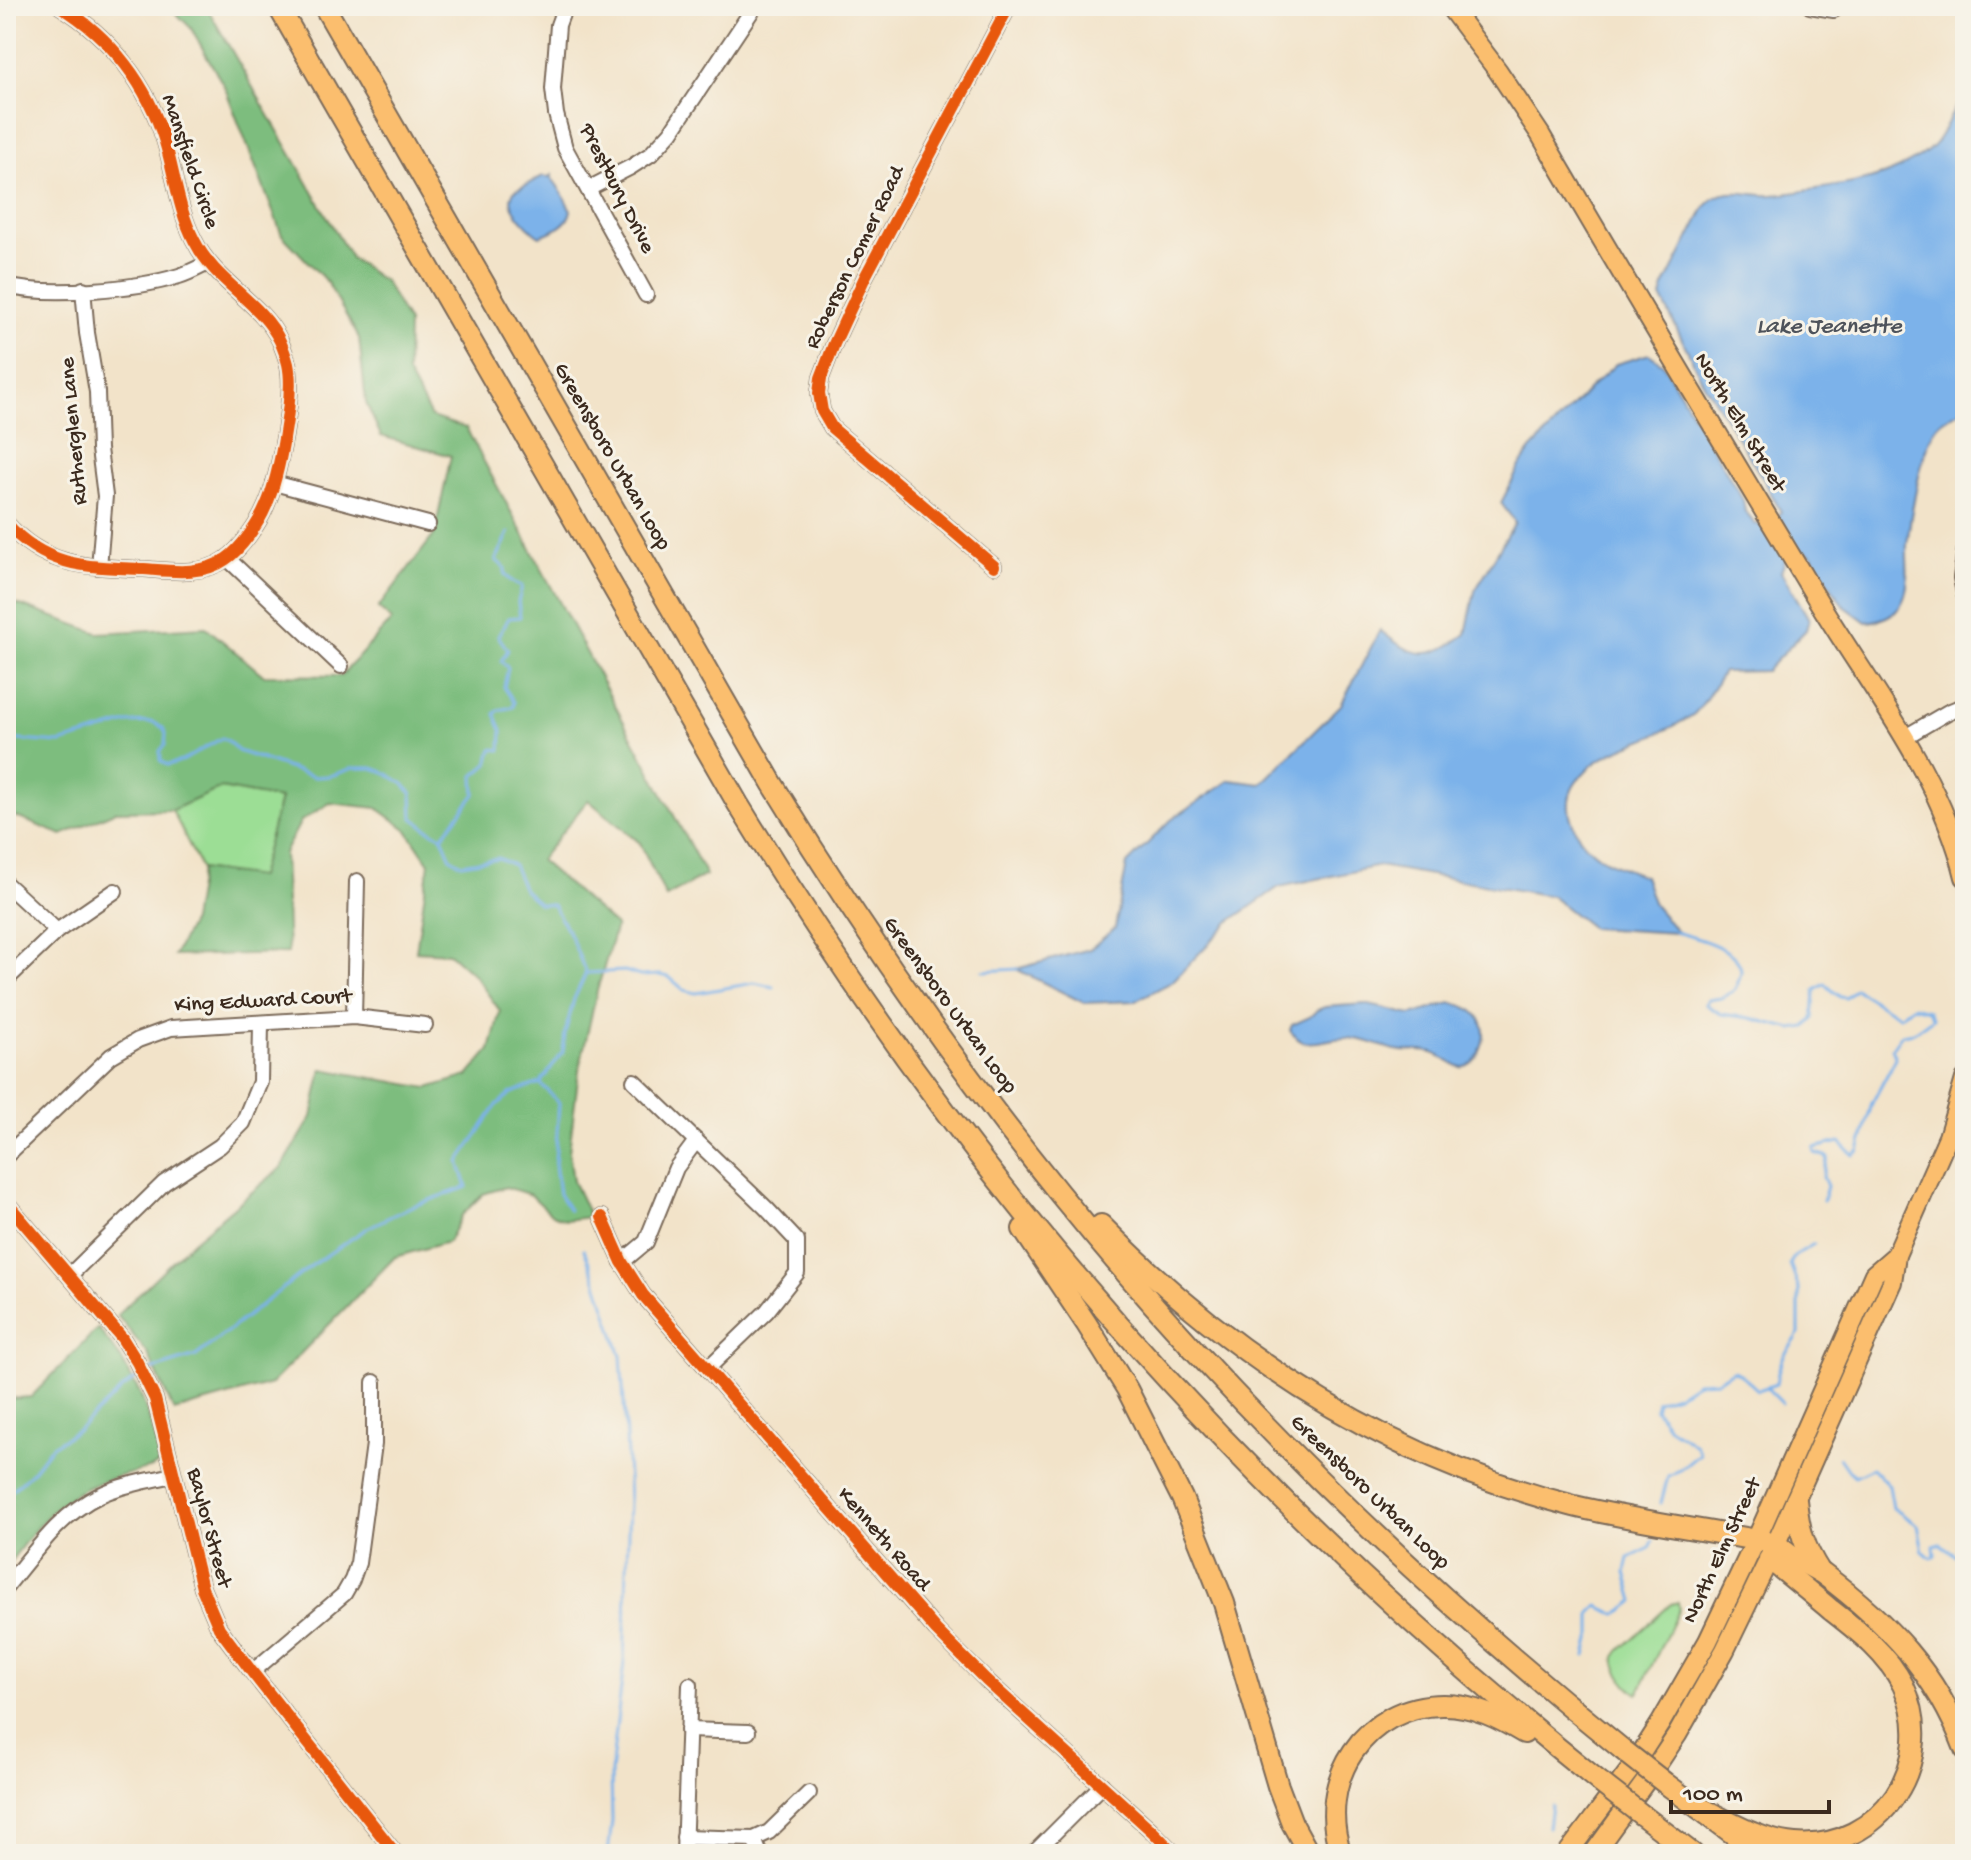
<svg xmlns="http://www.w3.org/2000/svg" width="1971" height="1860" font-family="'Gochi Hand',sans-serif">
<style>
.green{fill:#9cde95;stroke:#6c845a;stroke-width:2}
.forest{fill:#7dbd7e;stroke:#5c744e;stroke-width:2}
.water{fill:#7bb2ea;stroke:#5b6e84;stroke-width:2}
.lines{fill:none;stroke-linecap:round;stroke-linejoin:round}
.stream{stroke:#7bb2ea;stroke-width:3}
.minor-casing{stroke:#7b6b5a;stroke-width:18}
.major-casing{stroke:#7b6b5a;stroke-width:22}
.highway-casing{stroke:#7b6b5a;stroke-width:24}
.minor{stroke:#fff;stroke-width:14}
.major{stroke:#fbbe6e;stroke-width:18}
.highway{stroke:#fbbe6e;stroke-width:20}
.highway-bridge-casing{stroke:#7b6b5a;stroke-width:24;stroke-linecap:butt}
.highway-bridge{stroke:#fbbe6e;stroke-width:20}
.cycleway-casing{stroke:#f7f3e8;stroke-width:17}
.cycleway{stroke:#e8590c;stroke-width:12}
.labels{text-anchor:middle;dominant-baseline:central;stroke-width:6;stroke-linejoin:round;paint-order:stroke}
.street-label{font-size:22px;fill:#3b2a1e;stroke:#f7f3e8}
.water-label{font-size:24px;font-style:italic;fill:#4e535b;stroke:#f7f3e8}
</style>
<rect width="100%" height="100%" fill="#f7f3e8"/>
<filter id="ink" filterUnits="userSpaceOnUse"><feTurbulence type="fractalNoise" baseFrequency=".0125" numOctaves="2"/><feDisplacementMap in="SourceGraphic" scale="16" xChannelSelector="R" yChannelSelector="G"/><feConvolveMatrix kernelMatrix="1 2 1 2 8 2 1 2 1" color-interpolation-filters="sRGB"/></filter>
<filter id="wash" filterUnits="userSpaceOnUse"><feTurbulence type="fractalNoise" baseFrequency=".006" numOctaves="4" result="noise"/><feDisplacementMap in="SourceGraphic" scale="32" xChannelSelector="R" yChannelSelector="G"/><feGaussianBlur stdDeviation="1.8" result="paint"/><feColorMatrix in="noise" values="0 0 0 0 0 0 0 0 0 0 0 0 0 0 0 0 0 1.4 0 .05"/><feComposite in="paint" operator="in"/></filter>
<g filter="url(#wash)">
<rect width="100%" height="100%" fill="#f2e3c9"/>
<g class="green">
<polygon points="221,788 280,799 259,878 201,869 172,810"/>
<path d="M1678 1602 1679 1609 1638 1694C1630 1689 1612 1668 1615 1657 1616 1655 1618 1653 1619 1651L1671 1604Z"/>
</g>
<g class="forest">
<polygon points="169,6 206,6 351,258 385,282 408,323 407,373 431,417 466,428 706,875 666,897 640,843 588,800 540,860 616,926 597,991 579,1070 569,1152 573,1181 590,1217 565,1220 552,1215 531,1195 506,1187 483,1194 462,1215 448,1242 395,1257 271,1384 174,1411 148,1354 117,1315 193,1241 282,1167 312,1117 322,1069 428,1088 468,1076 490,1050 500,1011 475,976 449,953 416,951 429,863 406,829 377,808 330,803 301,821 284,853 288,953 174,956 192,921 201,869 259,877 280,799 221,788 172,810 116,811 62,835 6,813 6,600 98,633 206,627 263,675 341,676 392,620 378,608 434,535 451,456 381,436 366,403 359,338 327,282 282,235 225,88 191,28"/>
<path d="M98 1328 120 1357 140 1393 150 1421 160 1457 158 1464 152 1468C124 1475 94 1481 70 1497 44 1514 25 1543 6 1567V1399L31 1397Z"/>
</g>
<g class="water">
<path d="M1965 97V409C1956 413 1945 417 1938 425 1922 443 1910 519 1907 545 1906 564 1912 591 1899 607 1891 617 1879 621 1866 622L1843 605 1811 555 1804 551 1785 561 1781 572 1809 619 1806 630 1766 671 1723 672C1714 685 1706 702 1695 713 1691 717 1684 720 1679 723 1645 744 1599 747 1575 784 1568 795 1567 806 1571 819 1583 857 1611 863 1644 876L1654 905 1678 933 1592 928 1551 896 1379 866 1279 887 1230 921 1172 982 1135 1001 1084 1003 1016 969 1090 949 1115 928 1127 864 1171 820 1230 780 1261 784 1341 705 1380 630C1414 659 1430 661 1466 634L1475 591 1515 522 1501 503 1521 464 1531 450 1592 386 1616 364 1649 354 1663 364 1743 500 1745 512 1755 524C1768 526 1774 522 1781 512L1766 484 1703 382 1661 297 1664 287 1705 207C1711 201 1715 196 1724 194 1737 191 1749 194 1761 195 1775 196 1790 193 1804 191 1836 186 1871 182 1900 168 1913 161 1931 152 1939 138 1948 125 1952 108 1965 97Z"/>
<path d="M552 175V179C559 185 566 202 571 210 569 225 553 231 540 236 532 232 515 214 512 205 510 198 512 196 514 191L543 176 549 177Z"/>
<path d="M1451 1003C1478 1007 1491 1025 1480 1050 1476 1060 1471 1065 1461 1067 1451 1064 1443 1057 1433 1053 1422 1049 1413 1052 1402 1051 1383 1049 1366 1038 1347 1038 1327 1037 1301 1053 1290 1030L1292 1025 1310 1017 1317 1010 1325 1007 1365 1004 1411 1015Z"/>
</g>
<g class="lines">
<g class="stream">
<polyline points="6,739 60,743 127,723 153,722 163,728 166,733 165,745 160,751 161,761 167,765 182,761 222,738 228,741 238,751 315,777 330,776 353,768 372,768 384,772 404,784 412,794 413,818 428,829 442,837 451,858 462,864 498,858 513,865 524,890 540,904 553,905 570,935 586,973 574,999 565,1033 563,1052 540,1083 511,1093 497,1105 459,1162 467,1187 410,1207 369,1227 315,1263 196,1356 151,1370"/>
<polyline points="442,837 475,794 474,776 488,764 492,749 501,750 502,730 495,714 499,710 513,707 514,702 504,687 508,668 501,661 508,650 498,636 509,618 520,617 518,602 522,586 513,582 505,575 505,568 496,560 509,533"/>
<path d="M1675 932C1693 937 1740 948 1741 971 1741 976 1737 985 1735 990L1721 998 1708 1000 1705 1004 1721 1014 1750 1018 1792 1029 1806 1027 1813 1019 1815 990 1825 984 1840 997 1846 998 1855 989 1899 1016 1913 1006 1928 1010 1933 1018 1914 1032 1902 1034 1892 1048 1896 1058 1872 1103 1859 1151 1853 1155 1840 1142 1814 1148 1815 1153 1828 1157 1823 1177 1827 1186 1823 1201"/>
<polyline points="983,971 1018,969"/>
<polyline points="586,973 625,971 640,976 660,975 669,977 684,990 696,993 754,983 774,987"/>
<polyline points="540,1083 559,1103 555,1164 559,1194 569,1210"/>
<polyline points="584,1250 597,1282 621,1356 626,1435 629,1501 624,1662 611,1772 612,1821 608,1854"/>
<polyline points="1767,1388 1782,1403"/>
<polyline points="1839,1458 1848,1471 1855,1476 1872,1468 1889,1486 1893,1508 1918,1525 1923,1551 1931,1558 1935,1555 1934,1546 1941,1544 1954,1555 1965,1561"/>
<polyline points="6,1496 33,1471 52,1446 78,1430 122,1389 137,1378"/>
<path d="M1661 1503 1668 1476C1682 1471 1688 1462 1700 1454L1696 1445 1668 1427 1655 1409 1657 1401 1677 1395 1697 1382 1717 1381 1732 1371C1742 1372 1750 1384 1758 1390L1776 1384C1778 1372 1780 1361 1787 1351 1792 1344 1796 1341 1799 1333V1289L1790 1264 1794 1256 1814 1244"/>
<path d="M1586 1656 1591 1635V1613L1598 1606C1618 1616 1617 1616 1634 1601L1626 1573 1629 1558 1650 1548 1653 1541"/>
<polyline points="1548,1827 1551,1806"/>
</g>
</g>
</g>
<g filter="url(#ink)">
<g class="lines">
<defs>
<g id="minor">
<polyline points="565,6 558,25 553,89 556,114 565,148 646,295"/>
<polyline points="1810,6 1834,10"/>
<polyline points="588,189 631,167 651,154 671,132 755,6"/>
<path d="M6 286C49 297 137 289 179 276 189 273 198 268 208 263"/>
<polyline points="83,289 87,333 97,392 99,449 105,496 99,567"/>
<polyline points="274,483 428,524"/>
<path d="M6 523C46 568 88 567 144 569 171 571 202 576 226 559 241 549 259 523 266 506 279 477 295 395 288 364 286 356 283 348 280 341 261 301 215 283 194 240 178 209 175 175 165 142 148 85 111 37 60 6"/>
<polyline points="1965,548 1961,578 1965,598"/>
<polyline points="228,559 341,666"/>
<polyline points="994,566 832,428 822,411 819,393 821,378 834,344 865,277 1009,6"/>
<polyline points="1905,737 1948,712 1965,705"/>
<polyline points="6,884 57,931"/>
<polyline points="6,980 57,931 115,891"/>
<polyline points="354,1017 357,881"/>
<polyline points="634,1081 766,1208 797,1241 797,1273 767,1311 707,1369"/>
<polyline points="6,1156 111,1056 138,1040 171,1028 354,1017 425,1025"/>
<polyline points="6,1202 122,1338 137,1362 155,1399 202,1588 219,1628 252,1672 396,1854"/>
<polyline points="602,1217 622,1262 643,1295 936,1630 986,1680 1152,1831 1175,1854"/>
<polyline points="622,1262 646,1242 676,1168 696,1141"/>
<polyline points="69,1276 164,1183 220,1146 243,1123 260,1082 261,1023"/>
<path d="M6 1587C34 1553 60 1514 100 1495 123 1484 149 1481 173 1475"/>
<polyline points="252,1672 344,1594 352,1580 358,1563 374,1444 374,1382"/>
<polyline points="688,1730 748,1732"/>
<polyline points="684,1837 754,1839 769,1832 809,1793"/>
<polyline points="754,1839 760,1854"/>
<polyline points="684,1854 690,1685"/>
<polyline points="1033,1854 1102,1785"/>
</g>
<g id="major">
<path d="M1449 6 1498 71 1540 134C1632 292 1726 448 1820 604 1874 693 1940 774 1965 877"/>
<polyline points="1567,1854 1635,1763 1660,1724 1708,1641 1756,1540 1874,1274 1896,1255"/>
<polyline points="1593,1854 1651,1774 1677,1735 1725,1650 1769,1559 1892,1282 1896,1255 1948,1137 1965,1079"/>
</g>
<g id="highway">
<path d="M278 6 738 804C826 948 922 1087 1029 1219 1199 1428 1391 1615 1601 1783"/>
<path d="M324 6 772 783C859 926 954 1063 1059 1193 1226 1400 1417 1584 1623 1750"/>
<path d="M1101 1225C1233 1359 1390 1460 1574 1506 1641 1522 1709 1530 1776 1544 1783 1549 1789 1555 1796 1559 1805 1564 1814 1568 1823 1574 1887 1622 1936 1672 1965 1749"/>
<polyline points="1023,1229 1086,1323 1127,1389 1182,1498 1224,1603 1278,1786 1292,1823 1309,1854"/>
<path d="M1796 1500C1799 1530 1804 1547 1820 1572"/>
<polyline points="1665,1783 1760,1854"/>
<path d="M1693 1804C1725 1819 1759 1841 1795 1844 1881 1851 1940 1761 1903 1685 1887 1653 1858 1631 1831 1610 1811 1593 1790 1576 1769 1559"/>
<polyline points="1642,1815 1693,1854"/>
<path d="M1341 1854C1315 1781 1365 1704 1444 1705 1474 1705 1499 1718 1524 1733"/>
</g>
</defs>
<use href="#minor" class="minor-casing"/>
<use href="#major" class="major-casing"/>
<use href="#highway" class="highway-casing"/>
<use href="#minor" class="minor"/>
<use href="#major" class="major"/>
<use href="#highway" class="highway"/>
<defs>
<g id="highway-bridge">
<polyline points="1623,1750 1665,1783"/>
<polyline points="1601,1783 1642,1815"/>
</g>
</defs>
<use href="#highway-bridge" class="highway-bridge-casing"/>
<use href="#highway-bridge" class="highway-bridge"/>
<defs>
<g id="cycleway">
<path d="M6 523C46 568 88 567 144 569 171 571 202 576 226 559 241 549 259 523 266 506 279 477 295 395 288 364 286 356 283 348 280 341 261 301 215 283 194 240 178 209 175 175 165 142 148 85 111 37 60 6"/>
<polyline points="994,566 832,428 822,411 819,393 821,378 834,344 865,277 1009,6"/>
<polyline points="6,1202 122,1338 137,1362 155,1399 202,1588 219,1628 252,1672 396,1854"/>
<polyline points="602,1217 622,1262 643,1295 936,1630 986,1680 1152,1831 1175,1854"/>
</g>
</defs>
<use href="#cycleway" class="cycleway-casing"/>
<use href="#cycleway" class="cycleway"/>
</g>
</g>
<g class="labels">
<g class="street-label">
<text transform="translate(189 162) rotate(71)">Mansfield Circle</text>
<text transform="translate(616 189) rotate(63)">Prestbury Drive</text>
<text transform="translate(856 258) rotate(-64)">Roberson Comer Road</text>
<text transform="translate(1739 423) rotate(59)">North Elm Street</text>
<text transform="translate(75 431) rotate(-95)">Rutherglen Lane</text>
<text transform="translate(611 457) rotate(60)">Greensboro Urban Loop</text>
<text transform="translate(263 1002) rotate(-3)">King Edward Court</text>
<text transform="translate(949 1006) rotate(54)">Greensboro Urban Loop</text>
<text transform="translate(1369 1493) rotate(44)">Greensboro Urban Loop</text>
<text transform="translate(208 1528) rotate(75)">Baylor Street</text>
<text transform="translate(883 1540) rotate(49)">Kenneth Road</text>
<text transform="translate(1723 1551) rotate(-65)">North Elm Street</text>
</g>
<g class="water-label">
<text x="1829" y="327">Lake Jeanette</text>
</g>
</g>
<rect width="1971" height="1860" fill="none" stroke="#f7f3e8" stroke-width="32"/>
<path d="M1671 1800v12h158v-12" fill="none" stroke="#3b2a1e" stroke-width="4"/>
<text x="1683" y="1800" font-size="24" fill="#3b2a1e" stroke="#f7f3e8" stroke-width="6" paint-order="stroke">100 m</text>
</svg>
